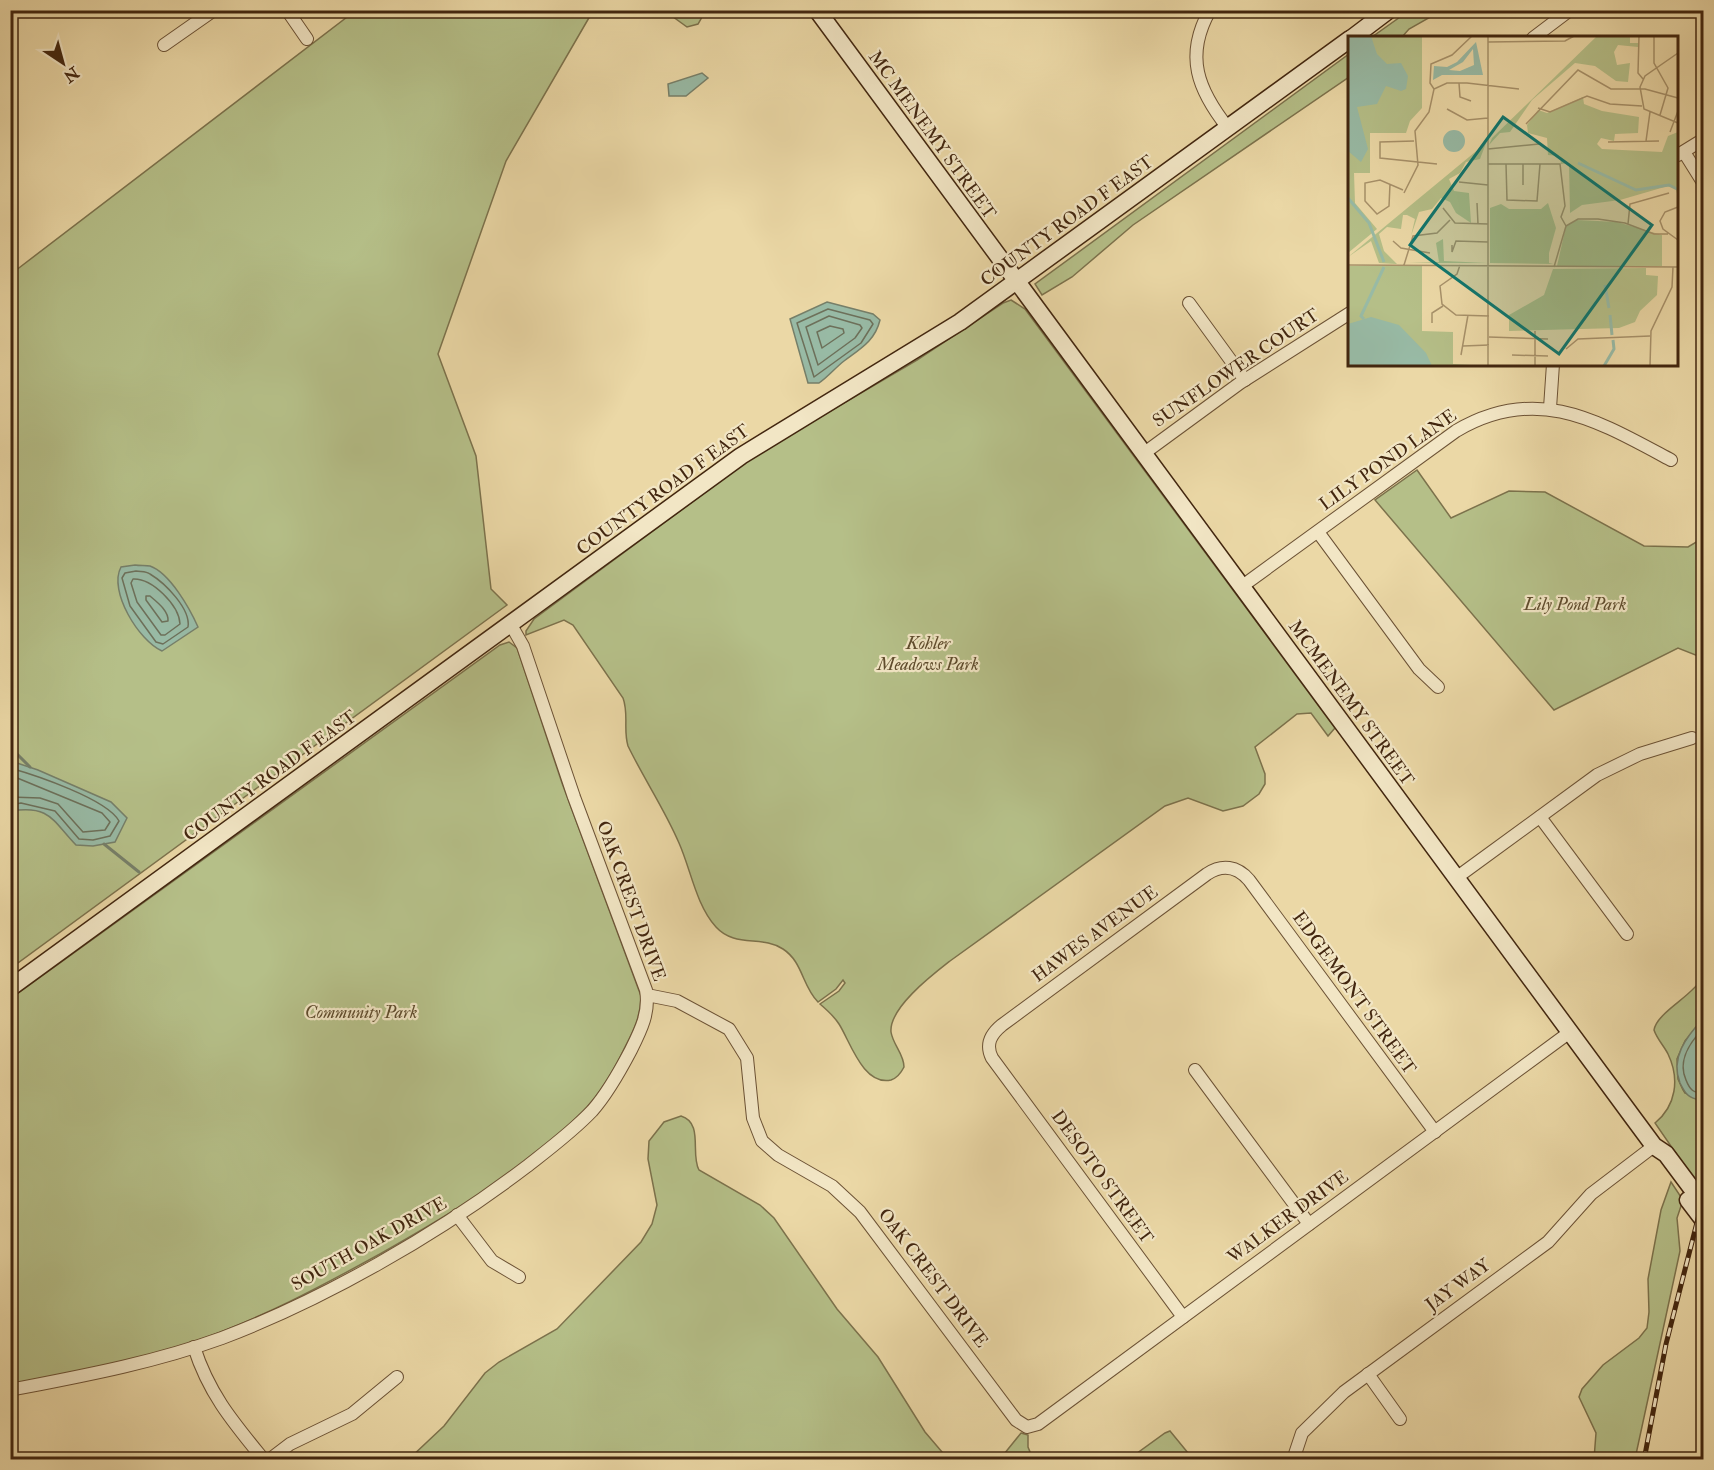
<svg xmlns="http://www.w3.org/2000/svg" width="1714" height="1470" font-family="'IM FELL Double Pica',serif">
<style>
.green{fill:#b5bf88;stroke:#7c724c;stroke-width:1.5}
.water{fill:#98baa5;stroke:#767f69;stroke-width:1.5}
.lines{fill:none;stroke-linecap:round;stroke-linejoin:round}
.shore{stroke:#6d705a;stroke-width:1.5}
.stream{stroke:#767f69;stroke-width:3}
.street-casing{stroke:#6c5235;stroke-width:14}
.secondary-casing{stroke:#42260f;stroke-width:19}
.street{stroke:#f2e6c5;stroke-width:12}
.secondary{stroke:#f2e6c5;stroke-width:16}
.rail-casing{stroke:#42260f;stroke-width:5}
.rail{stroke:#f2e6c5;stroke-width:3;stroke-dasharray:9;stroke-linecap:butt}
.labels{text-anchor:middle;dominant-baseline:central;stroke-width:4.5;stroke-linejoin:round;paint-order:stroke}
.street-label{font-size:18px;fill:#42260f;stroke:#f2e6c5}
.park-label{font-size:18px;font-style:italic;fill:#5f4c2d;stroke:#f2e6c5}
.inset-river{fill:none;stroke:#98baa5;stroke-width:3}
.inset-road{fill:none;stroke:#a7916a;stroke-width:1.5}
.view{fill:#0f766e;fill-opacity:0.15;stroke:#0f766e;stroke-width:3}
.inset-edge{fill:none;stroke:#42260f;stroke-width:3}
</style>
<rect width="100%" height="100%" fill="#ebd8a6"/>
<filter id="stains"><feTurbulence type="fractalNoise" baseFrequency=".00333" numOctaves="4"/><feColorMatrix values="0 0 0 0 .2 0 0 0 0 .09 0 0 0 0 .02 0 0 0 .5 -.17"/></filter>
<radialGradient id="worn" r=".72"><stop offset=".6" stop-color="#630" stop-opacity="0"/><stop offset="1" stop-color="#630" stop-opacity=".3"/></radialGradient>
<g class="green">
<polygon points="1410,10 1441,11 1409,29 1402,37 1372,37"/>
<polygon points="355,11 585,11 590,16 506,161 438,354 476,456 491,589 507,605 11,968 11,274"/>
<polygon points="665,11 701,11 702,17 698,24 687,27"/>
<polygon points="1349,54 1349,77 1133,225 1072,277 1042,295 1035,284"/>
<path d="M1011 300 1025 309 1335 728 1328 736 1311 713 1297 714 1255 747 1265 774V784L1259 794 1243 806 1223 811 1188 798 1165 806 950 961C932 975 889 1008 891 1032 893 1045 904 1054 904 1067 901 1073 897 1078 891 1080 863 1086 850 1041 839 1024 834 1016 827 1010 820 1004L839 991 845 983 843 980 836 989 818 1002C802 986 803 962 783 949 762 935 735 948 716 927 696 905 691 870 679 843 665 810 644 779 628 746 623 730 629 714 623 698L573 625 564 620 526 635V631L534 619 757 454 917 360 1003 303Z"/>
<polygon points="1417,470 1451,518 1509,491 1545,492 1644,546 1688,547 1703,538 1703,658 1678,648 1554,710 1375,500"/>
<path d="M509 642 517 648 562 783 641 996C641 1015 634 1030 625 1047 614 1070 601 1093 583 1111 526 1170 450 1214 380 1254 320 1287 260 1319 196 1341 135 1361 73 1372 11 1384L10 999 500 645Z"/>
<path d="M1703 977V1019L1685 1041 1677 1059 1678 1079 1683 1090 1685 1093 1703 1098V1167L1697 1184 1655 1123C1676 1106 1680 1079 1668 1054 1664 1046 1657 1039 1654 1030 1657 1012 1693 996 1703 977Z"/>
<path d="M681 1116C704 1123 690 1154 699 1170L760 1205 774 1218 837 1309 878 1357 925 1432 948 1459H409L444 1426 485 1373 499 1362 557 1329 641 1242 652 1224 657 1205 648 1159 649 1141 664 1122Z"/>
<polygon points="1671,1182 1683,1200 1677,1218 1680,1251 1635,1459 1594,1459 1596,1433 1579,1397 1582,1389 1603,1365 1639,1338 1647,1328 1649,1312 1648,1279 1661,1210"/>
<polygon points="1170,1431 1193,1459 1129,1459 1165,1433"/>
<polygon points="1021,1433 1028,1435 1028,1447 1033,1459 1000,1459"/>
</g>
<g class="water">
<polygon points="702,73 708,78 686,96 669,96 668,84"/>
<path d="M827 302 873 314 880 320C875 341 860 349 844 361 835 368 828 377 819 383H808L790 319Z"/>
<path d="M135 565C140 566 146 565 150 566 170 573 190 609 198 627L162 651C139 641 108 591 121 567Z"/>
<path d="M11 761 38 770 111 802 127 818 115 842 93 846 76 845C52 820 50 805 11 811Z"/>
<path d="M1703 1019V1098L1696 1099C1687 1097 1684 1091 1680 1083 1670 1058 1686 1037 1703 1019Z"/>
</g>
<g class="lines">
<g class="shore">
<polygon points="828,309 870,320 873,324 861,343 814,377 797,323"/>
<polygon points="829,316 860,325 862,328 855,338 818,365 806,327"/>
<polygon points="830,326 843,329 844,333 822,348 817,332"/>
<path d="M136 571C141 572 146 571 150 574 165 583 191 609 188 627L163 644 156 642 130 606 122 578 125 573Z"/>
<path d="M133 579C152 578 179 605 180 624L165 635H161L137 602 131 583Z"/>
<path d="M146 596H150C157 602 169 611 168 621L162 622 146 600Z"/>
<path d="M10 768C35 775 107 799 119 821L110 836 93 840 79 839 55 811 21 803 10 805"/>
<polyline points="10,775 102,813 110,822 105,830 83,832 58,804 40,798 10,797"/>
<path d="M1704 1028C1690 1042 1677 1060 1686 1080 1690 1090 1693 1093 1704 1093"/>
</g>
<g class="stream">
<polyline points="10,747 30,767"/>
<polyline points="104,844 139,872"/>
</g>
<defs>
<g id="street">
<polyline points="287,10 307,39"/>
<path d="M1210 10C1184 56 1198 90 1228 128"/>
<polyline points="1533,38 1570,10"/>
<polyline points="164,45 214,10"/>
<polyline points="1684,152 1704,184"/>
<polyline points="1678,155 1704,139"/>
<polyline points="1189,303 1245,380"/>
<polyline points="1550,408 1553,364"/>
<polyline points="1143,454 1240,383 1350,313"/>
<polyline points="1318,532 1419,669 1438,687"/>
<path d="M1241 587 1456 431C1537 383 1598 421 1671 460"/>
<polyline points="1540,817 1627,934"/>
<polyline points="1456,878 1597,775 1640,754 1692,738"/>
<polyline points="647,995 677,1001 729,1029 747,1058 753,1118 762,1141 778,1155 832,1186 860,1212 1016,1420 1027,1427 1038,1424 1570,1032"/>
<polyline points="1195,1070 1309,1224"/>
<polyline points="457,1215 492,1261 519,1277"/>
<path d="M1183 1317 992 1058C985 1044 991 1034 1002 1025L1207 874C1222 864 1237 866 1249 880L1435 1132"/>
<path d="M194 1347C209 1394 233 1422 264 1460"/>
<polyline points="1368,1374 1400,1419"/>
<path d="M10 1390C82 1376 153 1363 222 1338 325 1299 438 1234 526 1167 549 1149 572 1132 592 1111 608 1093 620 1071 631 1050 641 1030 650 1012 646 990L574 797 523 646 511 625"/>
<polyline points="269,1460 290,1444 352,1414 397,1377"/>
<polyline points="1293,1460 1302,1433 1344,1392 1548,1242 1591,1194 1654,1146"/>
</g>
<g id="secondary">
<polyline points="817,10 1634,1119 1654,1146 1666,1154 1704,1205"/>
<polyline points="1352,38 1389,10"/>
<polyline points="10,988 741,456 960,322 1350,39"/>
<polyline points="1688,1200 1704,1221"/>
</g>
</defs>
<use href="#street" class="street-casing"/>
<use href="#secondary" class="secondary-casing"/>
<use href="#street" class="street"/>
<use href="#secondary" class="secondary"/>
<defs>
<polyline id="rail" points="1644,1460 1666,1344 1704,1195"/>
</defs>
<use href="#rail" class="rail-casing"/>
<use href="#rail" class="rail"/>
</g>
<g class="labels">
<g class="street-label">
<text transform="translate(932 135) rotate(54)">MC MENEMY STREET</text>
<text transform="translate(1067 221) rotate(-36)">COUNTY ROAD F EAST</text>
<text transform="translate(1236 368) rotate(-34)">SUNFLOWER COURT</text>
<text transform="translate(1388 460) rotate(-35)">LILY POND LANE</text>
<text transform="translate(663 490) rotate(-36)">COUNTY ROAD F EAST</text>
<text transform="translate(1351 703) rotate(54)">MCMENEMY STREET</text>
<text transform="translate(270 776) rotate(-36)">COUNTY ROAD F EAST</text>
<text transform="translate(631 901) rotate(70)">OAK CREST DRIVE</text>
<text transform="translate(1095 934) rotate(-36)">HAWES AVENUE</text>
<text transform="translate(1354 993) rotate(54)">EDGEMONT STREET</text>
<text transform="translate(1102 1177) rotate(54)">DESOTO STREET</text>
<text transform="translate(1288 1217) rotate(-36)">WALKER DRIVE</text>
<text transform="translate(369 1244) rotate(-29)">SOUTH OAK DRIVE</text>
<text transform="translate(933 1278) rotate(53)">OAK CREST DRIVE</text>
<text transform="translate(1458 1285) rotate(-36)">JAY WAY</text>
</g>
<g class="park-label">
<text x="1575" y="604">Lily Pond Park</text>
<text x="928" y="643">Kohler<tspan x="928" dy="21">Meadows Park</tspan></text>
<text x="361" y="1012">Community Park</text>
</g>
</g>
<g transform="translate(1348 36)">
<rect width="330" height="330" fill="#ebd8a6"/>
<path d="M0 0H74V72L62 85 58 97H22V137H6L7 167 29 193 0 217ZM249 0H282V7H290V11L270 9 266 16 269 29 282 27 280 46 268 45 247 30 227 27 184 64 162 96 152 97 141 109 144 102ZM235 61 236 68 254 75 291 81 290 97 267 98 266 105 253 102 249 108 254 113 314 116 320 100 330 96V162L328 153 320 150 272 164 234 169 222 177 221 127 213 128 212 120 200 119 199 102 180 97 179 89 190 74 199 77ZM138 107 132 123 118 126 112 137 101 143 106 155 121 157 123 187 108 177 102 166 93 162 84 173 71 176 63 200 67 183 59 179H55L53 193 39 191 31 198 36 215 49 228 31 227 23 205 0 221ZM200 167 208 192 201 217V227L205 228 142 227V172L153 168 161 173H193ZM229 184 269 186 314 199V230H209L218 190ZM95 203 96 225 139 227H60L91 226 88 207ZM74 229V295L105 296V328L140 330H0V230ZM298 232V239L310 240 309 259 292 275 287 286 271 292 161 295V279L196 259 205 233Z" fill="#b5bf88"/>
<path d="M0 0H23L29 18 39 28 53 27 60 40 58 53 53 55 38 50 29 68 9 71 20 113 13 126 0 115ZM128 6 135 39H94L85 44 86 30 99 31 109 26ZM125 13 126 29 112 35 101 34 115 26ZM95 105a11 11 0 1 1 22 0a11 11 0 1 1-22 0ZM23 281 51 289 78 317 84 330H0V288Z" fill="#98baa5" fill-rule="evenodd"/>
<path class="inset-river" d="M230 127 288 154 321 149 329 153M0 162 21 187 36 226M257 249 261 272M262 279 264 299M16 283 13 280 36 231M256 330 266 313 265 304"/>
<path class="inset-road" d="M140 0V330M291 0 290 37 295 43M306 0V27L320 52 312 79M140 6 217 5 226 0M330 17 297 40 292 51 296 73 330 87M111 47 112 61 123 65M86 53 82 47 83 28 104 19 124 0M190 72 202 76 239 60 262 68 294 70M99 73 119 84 140 82M178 88 230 34 263 53H297L330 62M322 96 330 75M66 105 32 106V122L89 128M298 105 302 76M260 106 311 105M140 113 191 108M140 128H212L217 170 213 181 218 190 206 231M158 128 159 164 189 165 192 128M175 128V149M111 146 140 149M42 148 41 170 29 178 17 165V147L32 144 55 154M56 157 70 129 67 95 81 76 86 53 99 47H119L171 53M129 167 130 188M330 171 317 176 312 185 315 193 330 204M95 172 107 187 140 188M280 188 282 168 321 157M218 190 230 183H250L277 187 306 198H320M45 205 53 212 82 217M104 209V216L108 205 140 206M0 229 330 231M56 229 65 200 89 197 102 184M112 229 109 238 92 250 94 268 108 279 141 280M84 287V277L95 270M141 301 200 303M115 310 141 309M218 313 230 303 302 300M113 319 120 279M164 319 200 320M187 330V295M302 330 303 295 324 251 325 231"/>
<path class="view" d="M155 81 304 189 211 318 62 209Z"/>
<rect width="330" height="330" class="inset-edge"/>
</g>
<rect width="1714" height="1470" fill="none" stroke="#ebd8a6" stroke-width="36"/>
<rect x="12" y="12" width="1690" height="1446" fill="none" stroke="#42260f" stroke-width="3"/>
<rect x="18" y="18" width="1678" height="1434" fill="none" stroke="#42260f" stroke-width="1.5"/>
<g transform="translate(63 63) rotate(144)" stroke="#f2e6c5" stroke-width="4.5" paint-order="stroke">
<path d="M0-4.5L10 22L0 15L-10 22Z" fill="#42260f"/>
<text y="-9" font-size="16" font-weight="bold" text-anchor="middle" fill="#42260f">N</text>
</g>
<rect width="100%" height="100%" filter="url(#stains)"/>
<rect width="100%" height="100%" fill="url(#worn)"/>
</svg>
